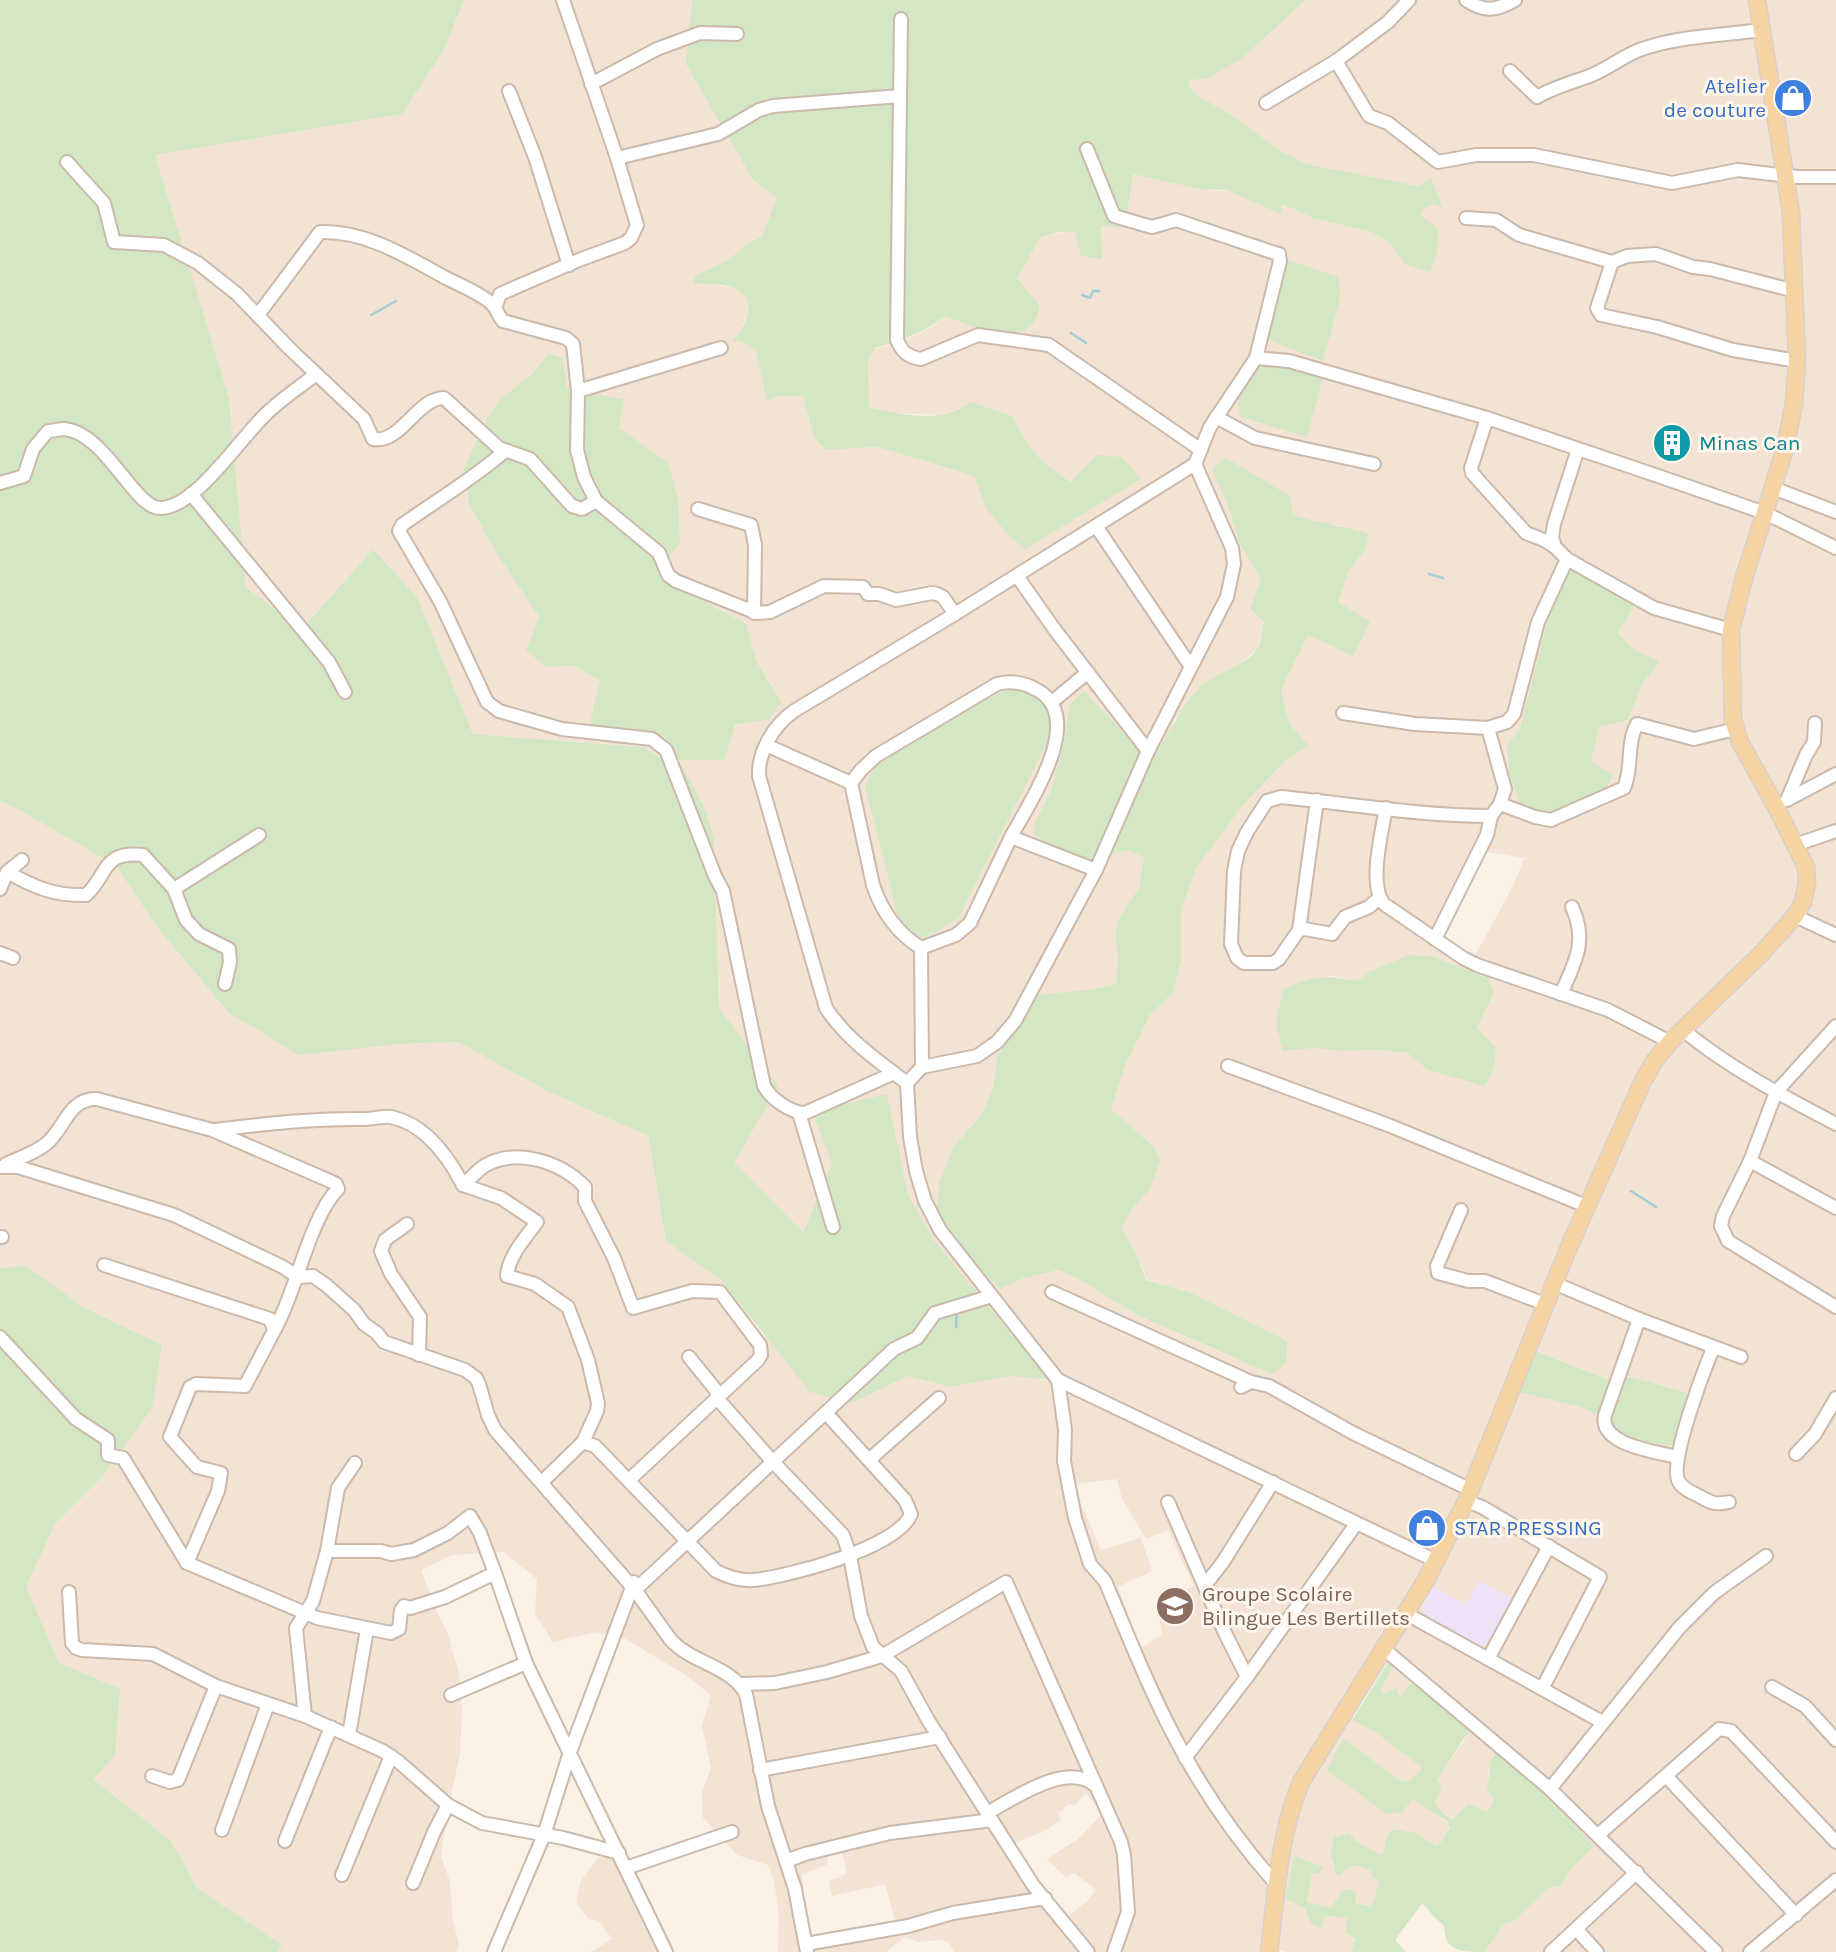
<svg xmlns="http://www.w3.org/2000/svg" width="1836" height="1952" font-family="Karla,sans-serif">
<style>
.residential{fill:#f2e3d4;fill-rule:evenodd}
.education{fill:#eee2f7}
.green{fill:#d4e7c5}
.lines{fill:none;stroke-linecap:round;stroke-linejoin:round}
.stream{stroke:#a2ced4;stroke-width:2.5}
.minor-casing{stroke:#cbb9ac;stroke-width:16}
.major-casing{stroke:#d8d0cd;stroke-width:19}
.minor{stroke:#fff;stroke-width:12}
.major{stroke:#f5d3a2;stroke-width:16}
.labels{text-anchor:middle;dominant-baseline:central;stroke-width:6;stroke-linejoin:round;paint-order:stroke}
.shop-label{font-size:21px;fill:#366cbe;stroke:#fef6eb;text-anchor:end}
.culture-label{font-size:21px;fill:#0d838f;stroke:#fef6eb;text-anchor:start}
.education-label{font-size:21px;fill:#785e54;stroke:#fef6eb;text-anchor:start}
</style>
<rect width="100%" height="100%" fill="#fbf1e5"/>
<g class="residential">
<path d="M464 0H692L687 64 753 180 778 198 762 236 744 246 731 259 696 275 692 282 731 287 746 294 748 300 747 315 739 333 732 340 747 344 756 351 767 402 778 396H803L814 438 827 450 878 447 974 476 986 508 1096 504 1140 479 1071 482 1041 461 1027 446 1012 416 972 402 950 413 937 415 893 413 868 407V360L872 350 905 340 932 327 945 316 998 333H1019L1033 324 1040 306 1017 278 1041 237 1101 225 1125 227 1133 174 1218 191 1227 190 1281 213V205L1292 208 1312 218 1371 232 1389 242 1405 264 1420 211 1434 204 1443 207 1431 178 1419 186 1306 164 1281 151 1230 114 1197 95 1188 86 1191 80 1244 55 1306 0H1836V1952H1484L1500 1931 1501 1925 1514 1921 1548 1888 1560 1886 1572 1868 1489 1763 1490 1775 1486 1788 1494 1801 1487 1812 1453 1819 1445 1815 1436 1805 1435 1801 1442 1787 1436 1780 1471 1731 1451 1711 1409 1684 1400 1697 1393 1687 1387 1694 1382 1695 1381 1689 1394 1665 1390 1660 1357 1710 1353 1717 1354 1721 1361 1722 1387 1738 1405 1755 1421 1766V1771L1409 1782 1399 1780 1343 1739 1327 1770 1393 1811 1401 1814 1413 1799 1430 1809 1451 1825 1440 1843 1435 1846 1408 1833H1388L1384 1852 1380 1855 1372 1852 1354 1839 1343 1835 1336 1836 1334 1872 1356 1865 1370 1870 1375 1879 1379 1881 1374 1900 1369 1906 1356 1903 1357 1896 1334 1903 1331 1908 1307 1902 1312 1874 1314 1873 1312 1862 1288 1900 1305 1910 1320 1928 1325 1916 1347 1918 1348 1935 1355 1939 1351 1952H1286L1281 1950 1280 1952H954L949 1942 939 1940 918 1942 906 1937 902 1939 886 1952H778L779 1915 774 1880 768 1865 737 1855 703 1818 702 1793 711 1768 702 1726 711 1695 684 1674 624 1638 596 1632 553 1642 535 1613 537 1579 503 1552 452 1555 421 1570 438 1615 447 1631 459 1674 462 1709 460 1754 445 1823 441 1856 450 1882 453 1921 459 1945 456 1952H278L282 1945 197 1888 171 1841 93 1779 59 1663 26 1587 55 1524 103 1476 162 1345 83 1307 25 1265 0 1269V801L21 811 116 866 157 927 228 1012 400 1044 458 1042 551 1093 648 1136 666 1241 721 1280 762 1334 852 1403 908 1376 951 1387 1010 1376 1057 1379 1031 1358 933 1239 908 1194 887 1095 832 1163 803 1232 733 1163 778 1086 719 1008 714 838 682 766 660 758 643 747 473 734 417 597 373 549 302 629 246 589 229 398 154 155 402 114 444 50ZM549 354 563 358 566 387 593 395 619 428 667 463 680 543 655 573 693 596 746 623 757 662 771 684 769 719 648 743H617L589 726 600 680 574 666 546 667 539 617 495 551 469 504 478 442 486 421 500 400 531 375ZM1212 469 1293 515 1324 524 1341 525 1365 550 1348 573 1338 602 1353 656 1308 635 1281 690 1289 723 1309 746 1287 759 1242 806 1196 869 1181 910V962L1173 993 1150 1015 1125 1066 1111 1109 1153 1146 1150 1189 1132 1209 1120 1227 1138 1258 1147 1280 1189 1292 1287 1341 1227 1355 1139 1316 1083 1282 1059 1270 1024 1278 1000 1288 953 1147 982 1114 993 1088 997 1056 1017 1026 1088 990 1116 984 1118 955 1115 937 1119 917 1139 888 1144 858 1128 850 1091 860 1035 822 1050 792 1063 748 1070 704 1084 691 1117 725 1131 743 1156 753 1167 738 1175 719 1257 649 1264 622 1250 609 1261 578 1240 545 1227 504ZM1552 604 1635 605 1618 633 1636 651 1660 662 1642 684 1628 720 1599 727 1591 762 1574 801 1548 815 1507 746 1520 728ZM1488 852 1525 858 1510 892 1472 961 1434 943 1478 859ZM1329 975 1357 981 1494 994 1477 1028 1428 1070 1407 1053 1380 1050 1338 1051 1317 1048 1283 1051ZM1536 1351 1612 1381 1632 1377 1687 1393 1600 1416 1580 1407 1521 1392ZM1117 1479 1122 1499 1146 1539 1168 1530 1194 1586 1165 1601 1167 1612 1159 1617 1162 1635 1140 1648 1118 1587 1152 1571 1141 1538 1101 1550 1072 1484ZM1086 1793 1102 1814 1078 1839 1047 1859 1066 1878 1074 1873 1096 1890 1087 1901 1068 1916 1028 1868 1012 1845 1048 1829 1061 1820 1058 1813 1069 1804 1075 1805ZM841 1848 847 1874 829 1881 832 1896 885 1884 896 1924 811 1940 799 1890 804 1885 801 1875 828 1864 826 1853Z"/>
<polygon points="599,1857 628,1860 642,1883 675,1952 591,1952 612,1939 599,1921 588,1919 576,1902 581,1881"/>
</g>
<polygon class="education" points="1479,1580 1512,1598 1489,1645 1481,1646 1423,1614 1422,1607 1434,1587 1465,1605"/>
<g class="green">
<polygon points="0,0 464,0 444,50 402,114 155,155 229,398 246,588 302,629 373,549 417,597 473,734 643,747 660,758 682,766 704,806 714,838 719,1008 778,1086 734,1163 803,1232 832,1163 812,1112 887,1094 908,1194 933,1239 1031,1358 1058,1380 1010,1376 951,1387 908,1376 852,1403 810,1392 721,1280 666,1241 648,1136 551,1093 458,1042 399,1044 299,1055 228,1012 157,927 116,866 21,811 0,801"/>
<path d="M692 0H1306L1241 59 1209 78 1191 80 1188 86 1197 95 1230 114 1281 151 1306 164 1419 186 1431 178 1443 208 1434 204 1424 209 1419 214 1438 229 1437 254 1430 272 1405 264 1389 242 1371 232 1312 218 1292 208 1282 205 1281 214 1227 190 1200 189 1133 174 1125 228 1101 226 1102 259 1081 256 1075 232H1060L1041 237 1017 278 1040 306C1038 312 1036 321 1031 326 1008 345 969 324 945 316 924 333 901 341 875 348L868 360 869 407C892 413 922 419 946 414 955 412 964 406 972 402L1012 416C1031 453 1037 459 1071 482L1097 455 1122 457 1141 479 1025 549 1009 536 986 508 974 476 878 447 827 450 814 438 803 396H778L767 402 756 351 747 344 732 340C740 333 746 323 748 311 751 281 714 285 692 283L696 275 730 259 744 246 762 236 777 198 753 180 686 64Z"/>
<polygon points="1288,260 1339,277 1340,299 1323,361 1268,340"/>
<polygon points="549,354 563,358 567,387 624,400 619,428 668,463 678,498 680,543 656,573 693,596 746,623 757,662 781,702 769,719 735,725 724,760 681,760 648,743 589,739 589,726 600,680 574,666 546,667 526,650 539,617 495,551 469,504 464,468 486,421 499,400 531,375"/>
<polygon points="1271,365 1323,378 1307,437 1240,417 1238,397 1259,368"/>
<path d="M1226 458 1290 496 1293 515C1319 523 1344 526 1369 534L1365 550 1348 573 1338 602 1370 622 1353 656 1308 635 1281 690 1289 723 1309 746 1287 759 1242 806 1196 869 1181 910V962L1173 993 1150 1015 1125 1066 1111 1109 1153 1146 1160 1160 1150 1189 1132 1209 1121 1227 1138 1258 1146 1280 1189 1292 1287 1341 1286 1363 1272 1374 1139 1316 1083 1282 1059 1270 1024 1278 1000 1289 973 1262 953 1236 937 1208 939 1184 953 1147 982 1114 993 1088 997 1057 1034 995 1088 990 1116 984 1118 955 1115 937 1119 917 1139 888 1144 858 1128 850 1091 860 1056 849 1034 835 1035 822 1050 792 1063 748 1070 704 1084 691 1117 725 1131 743 1156 753C1171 732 1180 707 1198 689 1213 674 1245 667 1257 649 1261 642 1262 630 1264 622L1250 609 1261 578 1240 545 1227 504 1212 469Z"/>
<polygon points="1569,568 1635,605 1618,633 1636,651 1660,662 1642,684 1628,720 1599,727 1591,762 1613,775 1606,788 1548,815 1520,803 1510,774 1507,746 1520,728 1552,604"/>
<path d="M1012 687C1040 696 1048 701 1053 731L959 917 937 932 919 938 899 920 865 786 876 765 969 708Z"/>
<path d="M1409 955 1434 957 1488 978 1494 993 1477 1028 1496 1047 1494 1068 1485 1086 1428 1070 1407 1053 1380 1050 1338 1051 1317 1048 1283 1051 1276 1023 1283 990C1311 975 1326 975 1357 981L1371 971Z"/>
<polygon points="25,1265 83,1307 162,1345 152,1408 103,1476 55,1524 26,1587 59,1663 120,1689 115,1755 93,1779 171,1841 197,1888 282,1945 278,1952 0,1952 0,1269"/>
<polygon points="1535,1351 1612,1381 1632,1377 1687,1393 1685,1411 1674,1445 1649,1443 1601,1430 1599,1416 1580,1407 1520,1392"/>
<path d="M1390 1660 1394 1665 1381 1689 1382 1695 1396 1687 1400 1697 1409 1684 1414 1683 1451 1711 1472 1731 1464 1738 1437 1780 1442 1787 1435 1803 1445 1815 1453 1819 1468 1804 1487 1812 1494 1801 1486 1788 1490 1775 1489 1763 1497 1753 1528 1778 1594 1846 1572 1868 1560 1886 1548 1888 1514 1921 1501 1925 1500 1931 1484 1952C1473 1952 1452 1952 1447 1941 1445 1936 1445 1930 1443 1924 1432 1919 1430 1908 1422 1904L1397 1937 1396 1941 1406 1952H1351L1355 1939 1345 1933 1347 1918 1325 1916 1321 1929 1310 1922 1306 1910 1288 1900 1286 1896 1294 1856 1323 1867 1320 1873 1312 1874 1307 1902 1331 1908 1342 1891 1350 1889 1356 1893V1903L1369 1906 1374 1900 1379 1881 1373 1877 1370 1870 1356 1865 1343 1871 1340 1876 1335 1874 1334 1862 1330 1855 1334 1837 1349 1833 1356 1841 1380 1855 1384 1852C1387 1835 1387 1824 1408 1833L1413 1831 1435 1846 1440 1843 1450 1828 1447 1821 1413 1799 1401 1814 1393 1812 1387 1814 1327 1770 1343 1738 1399 1780 1408 1782 1421 1771V1766C1396 1750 1380 1731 1352 1720Z"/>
</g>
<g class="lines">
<g class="stream">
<polyline points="1082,295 1090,298 1093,291 1099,291"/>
<polyline points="371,315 396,301"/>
<polyline points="1071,333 1086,343"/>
<polyline points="1429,574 1443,578"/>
<polyline points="1631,1191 1656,1207"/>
<polyline points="956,1327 957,1310"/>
</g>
<defs>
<g id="minor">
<polyline points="1409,0 1388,22 1336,61 1369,116 1388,123 1438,162 1476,155 1534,155 1672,183 1738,170 1797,177 1836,177"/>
<path d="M1466 0C1484 13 1498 10 1515 0"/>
<path d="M901 19 897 340C902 352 908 357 921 359L978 335 1049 345 1201 450"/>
<path d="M1510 71 1537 97C1554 87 1574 82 1592 75 1611 67 1625 54 1645 48 1682 36 1723 35 1762 30"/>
<polyline points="591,84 657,49 700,33 737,34"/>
<polyline points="509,91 535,157 569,265"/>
<polyline points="1266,103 1336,61"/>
<polyline points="617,158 718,134 759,110 773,106 900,96"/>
<path d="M67 162 104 203 114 242 164 245 198 263 237 294 291 350 364 419 373 439C401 444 417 398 444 398L499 448 530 459 572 506 582 509 596 501"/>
<polyline points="1466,218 1496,220 1519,235 1612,262 1627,256 1656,254 1693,267 1710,269 1795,291"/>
<polyline points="1612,262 1597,308 1601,315 1657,327 1733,350 1797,361"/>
<polyline points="493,305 497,303 500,294 579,260 625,243 631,238 637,225 617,158 563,0"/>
<path d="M258 315 320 232C366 230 409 258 448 279 462 286 479 293 491 303 497 308 498 316 503 321L566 338 573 344 578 391 577 450 584 477 596 501 659 553 668 575 676 581 757 613 770 612 824 586 863 587 868 594H879L896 600 932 593 937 594 943 597 955 614"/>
<polyline points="1256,358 1289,361 1487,418 1661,477 1765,513 1836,548"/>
<polyline points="578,391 721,348"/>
<polyline points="1216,417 1255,438 1374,464"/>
<polyline points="1487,418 1471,468 1472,473 1526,533 1544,540 1555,547"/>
<polyline points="1578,449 1554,524 1552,537 1555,547 1567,559 1654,608 1731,630"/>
<path d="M505 451C473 479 437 500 402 525L399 531 440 601 487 702 499 711 562 729 652 739 666 750 715 876 723 891 764 1086C771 1099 791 1113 805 1113L894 1073"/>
<polyline points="1195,464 1232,548 1234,564 1227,597 1148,751 1096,870 1015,1021 997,1042 977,1056 922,1067 907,1083 910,1137 916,1171 925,1201 940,1230 1058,1380 1436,1561"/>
<path d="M0 483 24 476 33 449 48 431C53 431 59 429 64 429 105 432 134 508 160 508 196 508 240 438 266 414 281 399 300 387 316 374"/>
<polyline points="1773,488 1836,512"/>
<polyline points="191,494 329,662 345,692"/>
<polyline points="698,509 751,525 755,545 754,613"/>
<polyline points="1096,526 1191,667"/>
<polyline points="1017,576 1055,630 1148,751"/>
<polyline points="1052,702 1088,672"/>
<polyline points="1343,713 1415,724 1488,728 1507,722 1514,714 1538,622 1567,559"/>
<polyline points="766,745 851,783"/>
<path d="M1317 800 1299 930 1279 959 1273 963H1244L1237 958 1231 944 1234 871 1238 851 1247 832 1267 801 1281 797C1351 804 1421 816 1491 816L1500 804 1505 789 1488 728"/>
<polyline points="1787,800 1806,755 1814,742 1815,723"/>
<polyline points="1787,800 1836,774"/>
<path d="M1500 804 1535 817 1551 820 1624 788C1633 768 1626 744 1637 724L1694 739 1735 729"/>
<path d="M1386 808C1382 831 1368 885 1384 904L1463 958 1477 965 1608 1010 1670 1042"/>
<path d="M1011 837C1029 803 1086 720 1039 691 1026 683 1012 680 997 684L876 756 861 770 851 783 873 885C882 912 897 933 921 948L956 935 970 923 1011 837 1096 870"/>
<polyline points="1795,845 1836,831"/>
<path d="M7 872C34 887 54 896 86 895 109 874 101 851 143 855L174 889 186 920 199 934 229 949 230 962 225 984"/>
<polyline points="0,889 7,872 22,860"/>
<polyline points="174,889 259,835"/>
<polyline points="1795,916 1836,935"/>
<polyline points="1299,930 1305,929 1332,934 1345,917 1369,907 1379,898"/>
<polyline points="1435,939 1487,835 1491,816"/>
<polyline points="921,948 922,1067"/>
<polyline points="0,953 13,958"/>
<path d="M1561 994C1575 962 1588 941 1572 907"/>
<polyline points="1836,1026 1776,1092 1750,1161 1723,1216 1721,1226 1728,1241 1836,1307"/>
<path d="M1683 1030C1729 1068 1783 1096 1836 1124"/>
<polyline points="1228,1066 1388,1125 1586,1206"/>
<path d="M907 1083C878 1061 846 1039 826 1008L759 776C758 751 774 725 794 711L955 614 1195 464 1210 427 1256 358 1280 261 1279 254 1275 253 1176 220 1152 227 1114 216 1087 149"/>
<polyline points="799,1113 833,1227"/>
<path d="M215 1130C265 1124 314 1118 365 1119 373 1119 383 1116 391 1117 425 1124 448 1156 463 1185"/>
<polyline points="1750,1161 1836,1208"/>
<path d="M6 1164C19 1158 35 1153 46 1144 65 1129 68 1098 97 1099L212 1130 330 1181 336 1184 338 1189C310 1217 297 1289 276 1327H273L270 1319 104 1265"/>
<path d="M0 1167H18L174 1215 283 1267 298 1277 313 1276 326 1285 354 1310 364 1324 377 1333 384 1342 465 1370 476 1378 479 1384 488 1415 495 1430 635 1590 670 1639C692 1664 730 1665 746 1694L768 1806 795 1889 807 1952"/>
<path d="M463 1185C470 1179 477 1171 484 1166 517 1147 561 1162 585 1187V1201L614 1258 633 1308 692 1291 720 1292 760 1345 761 1355 758 1360 629 1480"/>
<path d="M463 1185 501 1198 537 1222C526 1237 508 1257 507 1276L535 1284 568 1307 588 1360 598 1403 597 1411 583 1442 542 1482"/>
<polyline points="1461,1210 1437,1266 1438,1273 1468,1281 1485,1281 1545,1304"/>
<polyline points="407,1224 385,1240 381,1251 391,1274 420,1317 419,1355"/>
<polyline points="0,1237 2,1237"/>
<polyline points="1554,1283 1639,1319 1741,1357"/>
<polyline points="1052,1292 1251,1382"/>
<path d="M1639 1319 1605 1415C1598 1445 1657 1452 1678 1457"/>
<polyline points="0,1337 76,1419 108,1440 108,1455 123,1458 187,1563 317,1618 391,1633 399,1629 401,1610 404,1606 410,1608 445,1597 495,1573"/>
<path d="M1713 1348C1704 1370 1670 1459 1678 1480 1681 1488 1691 1492 1699 1496 1711 1503 1716 1505 1729 1502"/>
<polyline points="689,1357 719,1394"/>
<path d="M1058 1380 1065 1430 1064 1461 1075 1518 1090 1564 1105 1581C1130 1640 1154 1702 1186 1758 1212 1804 1242 1846 1277 1885"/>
<polyline points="1241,1387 1251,1382 1269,1386 1353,1433 1471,1490"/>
<polyline points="716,1397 774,1463 843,1535 850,1556 861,1616 873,1647 901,1671 928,1720 1033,1885 1088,1952"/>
<path d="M583 1442 595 1446 716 1571C728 1577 740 1581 753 1580 787 1577 898 1548 911 1514L905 1500 826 1413"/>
<polyline points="1796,1454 1815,1434 1836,1398"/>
<polyline points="870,1459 939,1398"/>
<polyline points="1466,1501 1482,1507 1600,1577 1542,1689"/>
<polyline points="1168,1502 1225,1633 1247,1677"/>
<polyline points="327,1551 381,1551 391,1554 414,1550 448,1533 470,1516 480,1533 495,1573 526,1663 666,1952"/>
<polyline points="187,1563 218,1491 221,1473 197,1467 170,1437 190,1387 196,1384 245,1386 276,1327"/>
<polyline points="1205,1585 1223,1562 1273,1482"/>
<polyline points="635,1590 894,1349 917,1338 935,1313 992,1296"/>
<polyline points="69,1592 72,1643 76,1648 82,1650 153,1654 216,1686 305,1716 383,1751 399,1762 448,1805 482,1823 563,1838 619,1853"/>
<polyline points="1405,1613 1602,1722"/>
<polyline points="1384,1649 1550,1789 1716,1952"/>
<polyline points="1488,1659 1549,1546"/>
<polyline points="741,1684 775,1683 827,1672 882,1656 1006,1582 1121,1842 1124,1855 1128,1912 1114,1952"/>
<polyline points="1772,1687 1805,1706 1836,1740"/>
<polyline points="451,1695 526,1663"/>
<polyline points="305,1716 296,1628 313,1601 327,1551 338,1488 355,1463"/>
<polyline points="349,1735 367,1629"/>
<polyline points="1185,1758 1247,1677 1356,1524"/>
<polyline points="760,1770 940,1737"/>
<polyline points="152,1776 170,1782 178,1780 216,1686"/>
<polyline points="1666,1776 1796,1915"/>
<polyline points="1550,1789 1679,1628 1714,1593 1766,1556"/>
<path d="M987 1813C1015 1798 1068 1760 1096 1786"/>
<polyline points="222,1830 268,1704"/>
<polyline points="1598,1835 1719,1729 1731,1731 1836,1842"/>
<polyline points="285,1841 331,1727"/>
<polyline points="786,1861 805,1854 890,1833 992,1820"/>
<polyline points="626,1868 732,1832"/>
<polyline points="342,1875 391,1756"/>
<polyline points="413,1883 434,1832 448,1805"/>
<polyline points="1577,1930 1597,1952"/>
<polyline points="806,1944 908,1926 953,1913 1045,1898"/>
<polyline points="494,1952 544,1835 570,1752 634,1582"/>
<polyline points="1551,1952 1637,1872"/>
<polyline points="1750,1952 1836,1880"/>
</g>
<path id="major" d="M1269 1952C1276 1897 1279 1833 1301 1782L1426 1580 1466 1501 1569 1247 1642 1083 1655 1060 1670 1042 1762 953 1795 916 1803 902 1807 883 1806 867 1776 807 1740 742 1733 720 1731 630 1744 578 1785 449 1794 404 1797 361 1791 213 1757 0"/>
</defs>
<use href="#minor" class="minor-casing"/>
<use href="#major" class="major-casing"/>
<use href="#minor" class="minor"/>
<use href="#major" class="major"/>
</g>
<defs>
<symbol id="shop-disc" viewBox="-11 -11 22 22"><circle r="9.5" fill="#3f7fe0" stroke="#fef6eb"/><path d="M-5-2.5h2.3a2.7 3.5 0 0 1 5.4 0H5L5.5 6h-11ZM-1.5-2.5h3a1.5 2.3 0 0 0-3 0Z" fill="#fff"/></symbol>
<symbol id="building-disc" viewBox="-11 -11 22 22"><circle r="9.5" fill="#0f9aa8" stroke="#fef6eb"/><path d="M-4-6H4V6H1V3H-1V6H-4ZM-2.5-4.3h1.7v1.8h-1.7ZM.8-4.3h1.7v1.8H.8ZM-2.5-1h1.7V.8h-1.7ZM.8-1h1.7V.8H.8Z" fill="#fff"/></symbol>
<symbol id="school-disc" viewBox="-11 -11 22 22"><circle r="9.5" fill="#8d6e63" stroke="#fef6eb"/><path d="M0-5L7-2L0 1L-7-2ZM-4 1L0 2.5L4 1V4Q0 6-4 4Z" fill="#fff"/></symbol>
</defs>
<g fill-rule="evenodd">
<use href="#shop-disc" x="1771" y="76" width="44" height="44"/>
<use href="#building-disc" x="1650" y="421" width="44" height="44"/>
<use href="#shop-disc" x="1405" y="1506" width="44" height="44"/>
<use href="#school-disc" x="1153" y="1584" width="44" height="44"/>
</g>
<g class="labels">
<g class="shop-label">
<text x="1766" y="86">Atelier<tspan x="1766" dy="24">de couture</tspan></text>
<text x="1454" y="1528" text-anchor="start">STAR PRESSING</text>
</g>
<g class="culture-label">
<text x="1699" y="443">Minas Can</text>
</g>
<g class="education-label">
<text x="1202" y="1594">Groupe Scolaire<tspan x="1202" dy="24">Bilingue Les Bertillets</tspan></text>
</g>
</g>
</svg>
